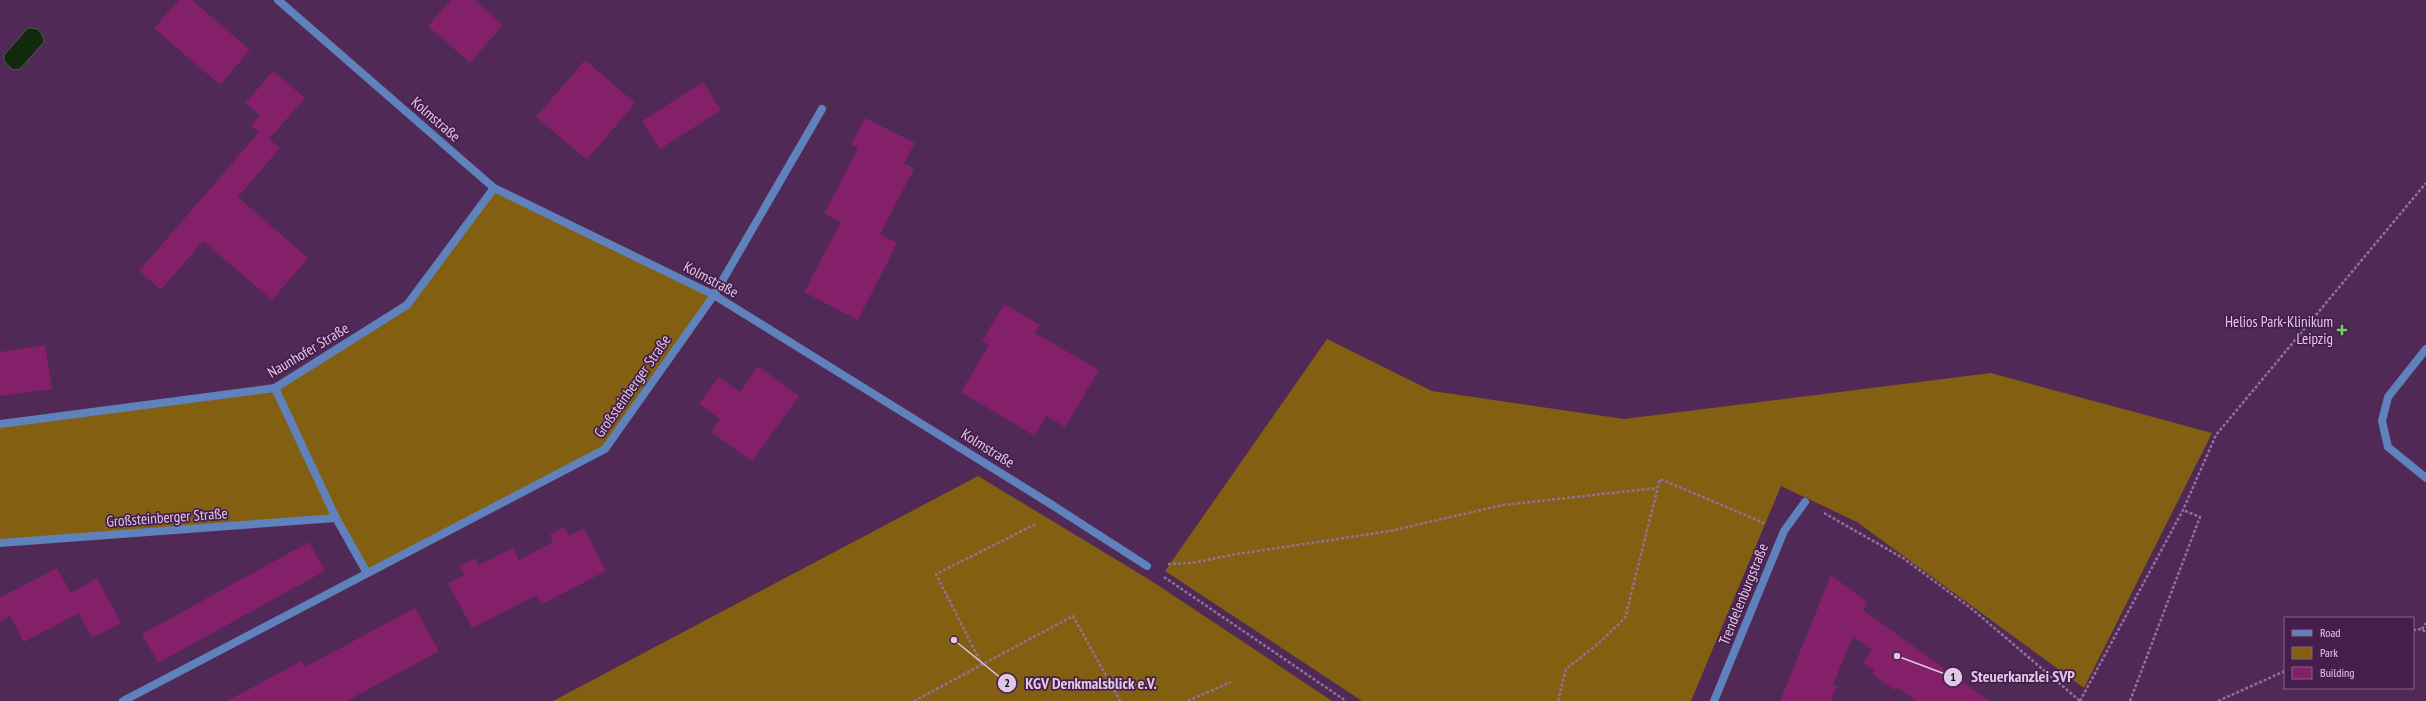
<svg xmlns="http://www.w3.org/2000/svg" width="2426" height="701" font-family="'PT Sans Narrow',sans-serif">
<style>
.green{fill:#835f11}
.water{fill:#102a0b;stroke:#4e5a4c}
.building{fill:#841f6a}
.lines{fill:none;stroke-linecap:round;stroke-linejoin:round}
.path{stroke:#917297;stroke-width:2.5;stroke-dasharray:3 2;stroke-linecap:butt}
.service{stroke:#5f82bc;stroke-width:8}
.minor{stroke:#5f82bc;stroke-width:8}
.poi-dot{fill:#70d35e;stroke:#451e4c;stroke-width:1.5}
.labels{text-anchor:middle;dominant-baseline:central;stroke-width:3.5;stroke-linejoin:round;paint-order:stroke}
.street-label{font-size:15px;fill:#e0c9e5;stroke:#451e4c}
.poi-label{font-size:15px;fill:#e0c9e5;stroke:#451e4c;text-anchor:end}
.leader{fill:none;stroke:#e0c9e5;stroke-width:1.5}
.callout-dot{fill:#e0c9e5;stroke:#451e4c;stroke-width:1.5}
.mark-label{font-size:12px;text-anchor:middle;font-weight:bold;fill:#111}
.callout-label{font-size:16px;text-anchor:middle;font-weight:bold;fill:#e0c9e5;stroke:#451e4c;stroke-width:3.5;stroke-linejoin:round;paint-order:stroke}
</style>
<rect width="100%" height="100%" fill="#502957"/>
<g class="green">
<polygon points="494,188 714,295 605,449 367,573 336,518 0,543 0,424 276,388 407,305"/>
<polygon points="1327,339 1432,391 1624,419 1991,373 2212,433 2084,688 1857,522 1781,486 1691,701 1362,701 1165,571"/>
<polygon points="978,476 1150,580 1332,701 553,701"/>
</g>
<path class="water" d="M28 28C39 28 42 31 44 42L20 69 13 70 4 61V55Z"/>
<g class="building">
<polygon points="179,0 192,0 250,50 220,85 154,28"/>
<polygon points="451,0 475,0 503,25 470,63 428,26"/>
<polygon points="585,60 635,103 587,160 536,117"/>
<polygon points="273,71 305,98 269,139 280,148 238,197 308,258 272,300 203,241 161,290 139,271 259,132 251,126 260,115 245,103"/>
<polygon points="703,82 721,110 660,149 642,121"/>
<polygon points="865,118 915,143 904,163 914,169 880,234 897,243 858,320 804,292 841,222 824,214 858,148 851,144"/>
<polygon points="1004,304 1040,325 1035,333 1099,370 1065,427 1046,416 1035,436 961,392 989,345 982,341"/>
<polygon points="45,345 52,389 0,396 0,352"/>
<polygon points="758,366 799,396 752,461 711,432 720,419 699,404 719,377 740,392"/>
<polygon points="564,527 569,536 584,528 606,571 542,604 537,595 472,628 448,583 464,575 460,566 475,558 479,565 513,548 519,560 553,542 550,534"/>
<polygon points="309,542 325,571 158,663 142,634"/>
<polygon points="57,568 71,593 97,578 121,623 92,638 79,613 24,642 10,616 0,622 0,594 1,597"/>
<polygon points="1831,575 1867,602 1863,610 1989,701 1916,701 1897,687 1894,690 1872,674 1875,671 1862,662 1872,650 1853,636 1833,685 1837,686 1831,701 1780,701"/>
<polygon points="415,608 439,651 347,701 227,701 302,661 305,667"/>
</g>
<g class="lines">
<g class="path">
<polyline points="1824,513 1903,558 1972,609 2080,701"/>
<polyline points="1168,564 1192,563 1231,555 1390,531 1503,505 1657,488"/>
<polyline points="1164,577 1346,701"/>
<polyline points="2422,629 2426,623"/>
<polyline points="2413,630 2422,629 2426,633"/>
<polyline points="982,665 936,574 1034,525 1036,522"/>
<polyline points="914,701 1073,616 1120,701"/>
<polyline points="1188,701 1231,682"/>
<polyline points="1558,701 1566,669 1599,643 1625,618 1660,479 1764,523"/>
<polyline points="2080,701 2183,510 2216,435 2426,183"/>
<polyline points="2130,701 2200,517 2183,510"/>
<polyline points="2218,701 2285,671"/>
</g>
<polyline class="service" points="2426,349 2388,397 2382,421 2388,447 2426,478"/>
<g class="minor">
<polyline points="278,0 494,188 714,295 1049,503 1147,566"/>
<polyline points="275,388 336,518 367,573"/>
<polyline points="0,424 275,388 407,305 494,188"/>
<polyline points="0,543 336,518"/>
<polyline points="123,701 605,449 714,295 822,109"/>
<polyline points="1714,701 1784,531 1805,502"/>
</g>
</g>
<path class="poi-dot" d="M2340 324h4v4h4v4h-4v4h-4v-4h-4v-4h4z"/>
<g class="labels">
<g class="street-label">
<text transform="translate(436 119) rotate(41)">Kolmstraße</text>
<text transform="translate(711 279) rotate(28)">Kolmstraße</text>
<text transform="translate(308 350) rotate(-31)">Naunhofer Straße</text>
<text transform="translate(632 386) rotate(-55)">Großsteinberger Straße</text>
<text transform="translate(988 448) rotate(32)">Kolmstraße</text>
<text transform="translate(167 517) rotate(-4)">Großsteinberger Straße</text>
<text transform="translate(1743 594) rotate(-68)">Trendelenburgstraße</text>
</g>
<g class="poi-label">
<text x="2333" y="321">Helios Park-Klinikum<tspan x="2333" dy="17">Leipzig</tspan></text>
</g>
</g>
<path class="leader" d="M1897 656L1953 677M954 640L1007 683"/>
<g class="callout-dot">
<circle cx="1897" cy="656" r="4"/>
<circle cx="954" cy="640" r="4"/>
<circle cx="1953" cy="677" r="10"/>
<circle cx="1007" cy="683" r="10"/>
</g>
<g class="mark-label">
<text x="1953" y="681">1</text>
<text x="1007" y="687">2</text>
</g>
<g class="callout-label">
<text x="2023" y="682">Steuerkanzlei SVP</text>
<text x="1091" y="689">KGV Denkmalsblick e.V.</text>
</g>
<rect x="2284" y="617" width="130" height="72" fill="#451e4c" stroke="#836289"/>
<rect x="2292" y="630" width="20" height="6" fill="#5f82bc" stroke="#836289"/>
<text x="2320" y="637" font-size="12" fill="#e0c9e5">Road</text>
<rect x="2292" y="647" width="20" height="12" fill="#835f11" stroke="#836289"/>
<text x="2320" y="657" font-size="12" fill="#e0c9e5">Park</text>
<rect x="2292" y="667" width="20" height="12" fill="#841f6a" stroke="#836289"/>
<text x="2320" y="677" font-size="12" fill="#e0c9e5">Building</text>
</svg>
